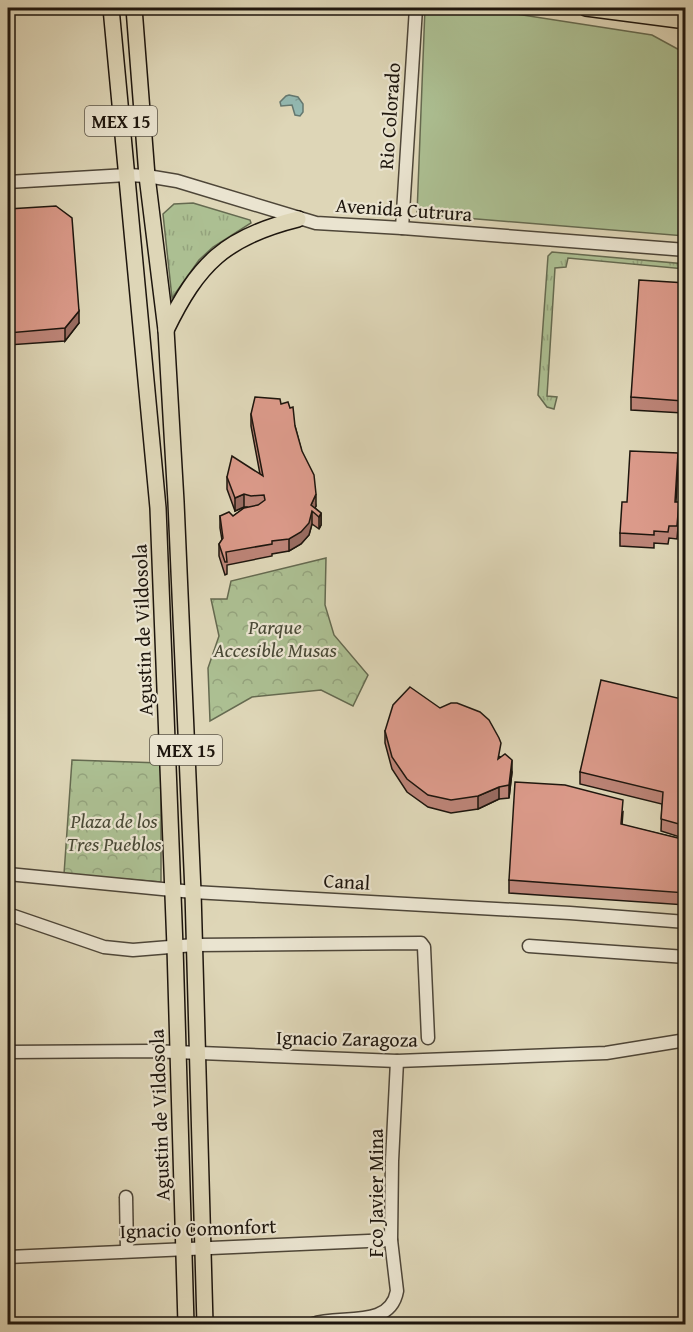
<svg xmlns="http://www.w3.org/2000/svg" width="693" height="1332" font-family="'Gentium Book Plus',serif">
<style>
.grass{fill:url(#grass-tufts);stroke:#656a50;stroke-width:1.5}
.park{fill:url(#park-crowns);stroke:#656a50;stroke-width:1.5}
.pitch{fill:#acbf92;stroke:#656a50;stroke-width:1.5}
.water{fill:url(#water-ripples);stroke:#647870;stroke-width:1.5}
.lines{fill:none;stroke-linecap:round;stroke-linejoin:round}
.minor-casing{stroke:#4e4638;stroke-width:15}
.major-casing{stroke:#1e160e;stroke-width:18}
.minor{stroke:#eae4d0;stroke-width:12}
.major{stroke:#ded6b7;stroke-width:15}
.wall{fill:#bc8477;stroke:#1e160e;stroke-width:1.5}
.shaded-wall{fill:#996c61;stroke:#1e160e;stroke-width:1.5}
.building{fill:#db9a8a;stroke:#1e160e;stroke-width:1.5}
.labels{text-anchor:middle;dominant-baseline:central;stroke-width:4.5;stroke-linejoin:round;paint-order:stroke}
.shield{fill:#eae4d0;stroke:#5b5448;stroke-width:1.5}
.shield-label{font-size:18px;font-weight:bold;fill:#1e160e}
.street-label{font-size:20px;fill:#1e160e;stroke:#eae4d0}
.park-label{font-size:20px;font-style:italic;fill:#494936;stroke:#eae4d0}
</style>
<defs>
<pattern id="grass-tufts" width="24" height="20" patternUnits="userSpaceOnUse" patternTransform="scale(1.5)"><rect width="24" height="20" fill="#acbf92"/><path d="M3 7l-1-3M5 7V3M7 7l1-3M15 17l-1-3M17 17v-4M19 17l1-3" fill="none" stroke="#94a37d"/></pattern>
<pattern id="park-crowns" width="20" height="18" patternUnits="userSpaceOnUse" patternTransform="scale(1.5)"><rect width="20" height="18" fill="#acbf92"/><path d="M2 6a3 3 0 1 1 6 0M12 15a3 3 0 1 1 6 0" fill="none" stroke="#94a37d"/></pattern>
<pattern id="water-ripples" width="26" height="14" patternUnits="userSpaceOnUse" patternTransform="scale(1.5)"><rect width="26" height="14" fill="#93b9b2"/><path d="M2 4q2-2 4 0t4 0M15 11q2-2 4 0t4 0" fill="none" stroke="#7e9e98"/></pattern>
</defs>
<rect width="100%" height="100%" fill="#ded6b7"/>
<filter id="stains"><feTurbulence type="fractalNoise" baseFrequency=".00333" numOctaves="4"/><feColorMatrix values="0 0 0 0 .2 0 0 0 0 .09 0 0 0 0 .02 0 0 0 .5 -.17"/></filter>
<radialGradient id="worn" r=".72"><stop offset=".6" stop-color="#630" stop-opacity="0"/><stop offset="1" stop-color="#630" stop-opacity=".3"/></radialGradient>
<g class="grass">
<polygon points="193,203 250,220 251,223 213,247 199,260 172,298 163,214 174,204"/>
<polygon points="552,252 686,264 685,269 568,258 566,267 555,268 547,396 557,397 554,409 547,407 538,395 548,256"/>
</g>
<g class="park">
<polygon points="326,558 325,605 334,635 368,675 353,706 321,690 252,697 210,721 208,668 219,636 211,599 227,599 231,581"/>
<polygon points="72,760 161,763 161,882 64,874"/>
</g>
<polygon class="pitch" points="425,8 477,8 652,35 685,53 685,236 417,214"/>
<polygon class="water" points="289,95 298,97 303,104 303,112 300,116 295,115 292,105 281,106 280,102 286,96"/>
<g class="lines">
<defs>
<g id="minor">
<polyline points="8,182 127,175 147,176 177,181 316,223 402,228 686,250"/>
<polyline points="402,228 416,8"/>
<polyline points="8,874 193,892 570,913 686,922"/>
<polyline points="8,914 104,947 133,950 194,945 421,943 424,947 428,1038"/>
<polyline points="529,946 686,957"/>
<polyline points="8,1052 151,1051 397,1061 606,1053 686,1040"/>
<polyline points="126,1197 127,1251"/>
<polyline points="8,1257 391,1240"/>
<path d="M313 1324C339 1314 390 1330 397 1291L391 1240 392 1161 397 1061"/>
</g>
<g id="major">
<polyline points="111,8 158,508 175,947 186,1324"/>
<polyline points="134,8 147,176 166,330 176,502 193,892 205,1324"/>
<polyline points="586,8 686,21"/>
<path d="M166 330C198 264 225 237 298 219"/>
</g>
</defs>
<use href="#minor" class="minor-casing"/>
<use href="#major" class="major-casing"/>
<use href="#minor" class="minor"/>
<use href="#major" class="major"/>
</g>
<g class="wall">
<polygon points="8,209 79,323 65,341 8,345"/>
<polygon points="686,283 686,380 683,413 631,410 631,397"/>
<polygon points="281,404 295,426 316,506 315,508 321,513 321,525 319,529 312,524 309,535 301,544 289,551 272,554 272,556 227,565 227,574 225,575 219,556 219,544 222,540 220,528 220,516 233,516 246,507 244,507 235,511 227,489 227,477 260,474 251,426 251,414"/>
<polygon points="678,466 676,502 679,515 677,539 669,538 668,544 654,543 654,548 620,546 620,533"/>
<polygon points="686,700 686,839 661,831 662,804 580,784 580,772"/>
<polygon points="385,731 501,757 512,772 509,798 499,799 478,809 451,813 428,807 407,792 392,769 385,743"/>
<polygon points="623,812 622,825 686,840 686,905 509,893 509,880"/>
</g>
<g class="shaded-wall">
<polygon points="79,311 79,323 65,341 65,328"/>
<polygon points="686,368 686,380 683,413 683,401"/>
<polygon points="244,494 244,507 235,511 235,498"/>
<polygon points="316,494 316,506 313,512 312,511 312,524 309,535 301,544 289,551 289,539 311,505"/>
<polygon points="321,513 321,525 319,529 319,517"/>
<polygon points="512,760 512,772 509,798 509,785"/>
<polygon points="499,787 499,799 478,809 478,796"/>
</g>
<g class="building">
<polygon points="56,206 72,218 79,311 65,328 8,333 8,209"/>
<polygon points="639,280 686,283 686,368 683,401 631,397"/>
<polygon points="255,397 280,399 281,404 288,402 290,408 293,407 295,426 302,451 314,475 316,494 311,505 321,513 319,517 312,511 309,523 301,532 289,539 272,541 272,544 226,552 227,562 225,562 219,544 223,538 220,516 229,512 233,516 244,508 258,505 265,500 264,495 251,496 244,494 235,498 227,477 232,456 263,476 251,414"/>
<polygon points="630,451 678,453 675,502 679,502 677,526 669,526 668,532 654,531 654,535 620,533 622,502 627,502"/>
<polygon points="601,680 686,700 686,826 661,819 663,792 580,772"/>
<polygon points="410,687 440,708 451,703 457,703 480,712 489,720 499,738 501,743 498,759 505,754 512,760 509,785 499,787 478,796 451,800 428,795 407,779 392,757 385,731 393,705"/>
<polygon points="515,782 565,785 623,800 621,824 686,840 686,893 509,880"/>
</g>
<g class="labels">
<g class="shield">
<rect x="85" y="106" width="72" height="30" rx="4.5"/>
<rect x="150" y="735" width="72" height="30" rx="4.5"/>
</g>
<g class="shield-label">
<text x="121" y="121">MEX 15</text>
<text x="186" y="750">MEX 15</text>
</g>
<g class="street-label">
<text transform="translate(389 116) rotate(-86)">Rio Colorado</text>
<text transform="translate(404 209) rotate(4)">Avenida Cutrura</text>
<text transform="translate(142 630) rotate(-92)">Agustin de Vildosola</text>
<text transform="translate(347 881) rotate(3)">Canal</text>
<text transform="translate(347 1038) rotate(1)">Ignacio Zaragoza</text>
<text transform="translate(159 1115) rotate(-92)">Agustin de Vildosola</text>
<text transform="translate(375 1193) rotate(-90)">Fco Javier Mina</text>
<text transform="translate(198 1228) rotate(-2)">Ignacio Comonfort</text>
</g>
<g class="park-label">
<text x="275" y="626">Parque<tspan x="275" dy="23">Accesible Musas</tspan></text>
<text x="114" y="820">Plaza de los<tspan x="114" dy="23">Tres Pueblos</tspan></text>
</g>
</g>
<rect width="693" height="1332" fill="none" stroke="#ded6b7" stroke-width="30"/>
<rect x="9" y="9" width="675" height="1314" fill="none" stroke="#1e160e" stroke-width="3"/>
<rect x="15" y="15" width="663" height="1302" fill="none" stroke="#1e160e" stroke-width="1.5"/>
<rect width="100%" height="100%" filter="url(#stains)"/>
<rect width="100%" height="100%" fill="url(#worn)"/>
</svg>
